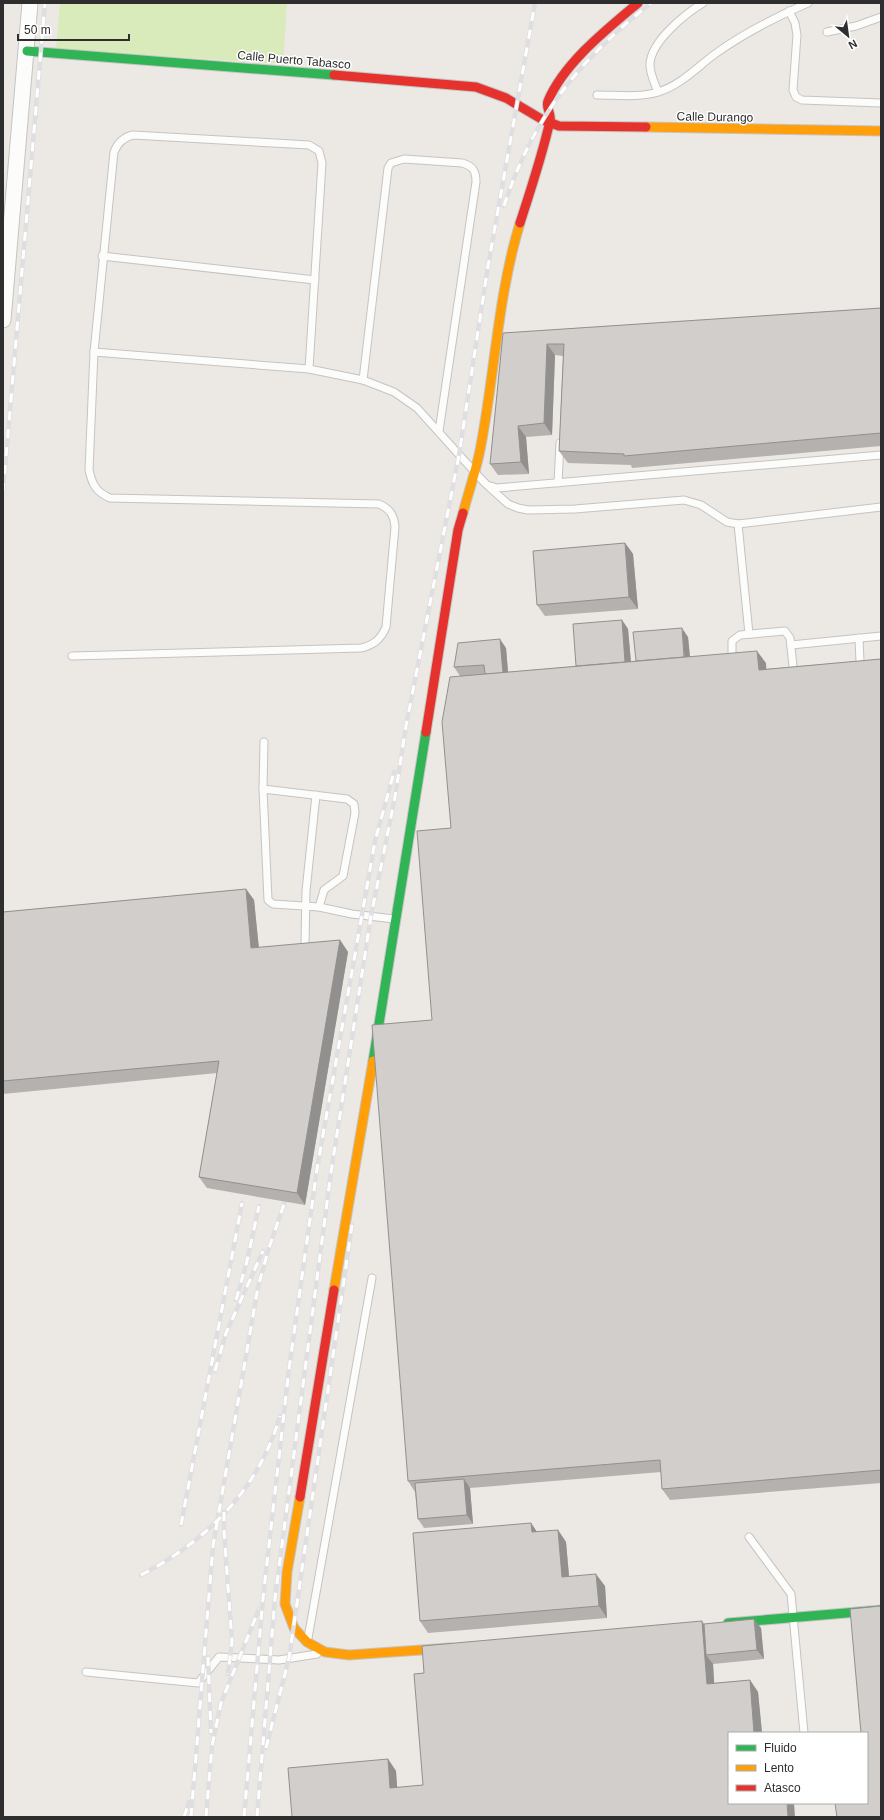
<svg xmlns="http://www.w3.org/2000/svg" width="884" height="1820" font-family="Arial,sans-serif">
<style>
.pitch{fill:#d9eabb}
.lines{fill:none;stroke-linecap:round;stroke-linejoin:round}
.lane-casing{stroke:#c5c4c5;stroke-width:9}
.street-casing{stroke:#c5c4c5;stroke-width:17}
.fast-casing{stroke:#c5c4c5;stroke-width:11}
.slow-casing{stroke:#c5c4c5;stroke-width:11}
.jam-casing{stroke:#c5c4c5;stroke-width:11}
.lane{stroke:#fcfcfb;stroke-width:7}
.street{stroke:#fcfcfb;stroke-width:15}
.fast{stroke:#30b455;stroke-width:9}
.slow{stroke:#ff9f0a;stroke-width:9}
.jam{stroke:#e5322d;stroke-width:9}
.rail-casing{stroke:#dfdfe1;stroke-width:4.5}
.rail{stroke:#fff;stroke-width:3;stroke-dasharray:9;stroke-linecap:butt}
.wall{fill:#b4b1af}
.shaded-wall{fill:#92908e}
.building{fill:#d1cecb;stroke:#92908e}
.labels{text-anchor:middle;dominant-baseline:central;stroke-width:3;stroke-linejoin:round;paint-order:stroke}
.street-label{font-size:12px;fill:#2e2e2e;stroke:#fff}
</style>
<rect width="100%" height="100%" fill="#ece8e4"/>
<polygon class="pitch" points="60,3 287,3 283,64 56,49"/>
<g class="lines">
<defs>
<g id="lane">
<polyline points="789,11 795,23 797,35 793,90 796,97 802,100 881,103"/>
<polyline points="827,32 856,26 881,17"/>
<path d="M658 92C655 84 650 74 650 65 650 42 685 14 703 3"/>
<path d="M597 95C616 95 639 98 658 92 681 85 696 68 715 54 744 33 776 17 808 3"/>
<polyline points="102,256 315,280"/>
<polyline points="94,352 309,369 363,380 394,392 417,408 481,479 487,485 497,488 881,455"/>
<path d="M363 380 388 168 391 163 404 159 462 163C473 166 476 171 476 182L439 431"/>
<polyline points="558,483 560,443"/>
<polyline points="489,487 508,504 518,508 528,510 575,509 684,500 701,505 727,522 738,524 881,507"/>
<polyline points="738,524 749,634"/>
<polyline points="859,638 860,662"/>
<polyline points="791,645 881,636"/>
<polyline points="732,653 732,641 740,635 785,631 790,638 793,666"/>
<path d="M72 656 361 648C374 645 381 639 386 627L395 527C394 515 390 509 379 504L110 498C96 492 92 484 89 470L94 352 114 152C118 142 124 137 133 135L309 145 319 151 322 163 309 369"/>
<polyline points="264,742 263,789 268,900 273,904 319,907 352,914 394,919"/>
<polyline points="263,789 347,799 354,804 355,813 343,876 324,890 319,907"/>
<polyline points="305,945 306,891 316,795"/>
<polyline points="749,1537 791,1594 804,1733"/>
<polyline points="308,1638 372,1278"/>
<polyline points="86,1672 198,1683 219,1657 279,1660 317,1654"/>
</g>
<polyline id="street" points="3,320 30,3"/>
<g id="fast">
<polyline points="27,51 334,75"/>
<polyline points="373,1061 426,732"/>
<polyline points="728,1623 881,1610"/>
</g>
<g id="slow">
<polyline points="646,127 881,131"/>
<path d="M463 513C469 490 477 468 481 445 495 371 498 295 520 223"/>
<polyline points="334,1290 373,1061"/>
<polyline points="300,1497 287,1572 285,1604 294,1628 307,1642 325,1652 349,1655 450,1648"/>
</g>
<g id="jam">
<polyline points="334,75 476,87 506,98 543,120 559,126 646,127"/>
<path d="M520 223C531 189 542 156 550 121 552 114 545 107 548 101 564 63 607 29 638 3"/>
<polyline points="426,732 458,530 463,513"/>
<polyline points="300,1497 334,1290"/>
</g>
</defs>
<use href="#lane" class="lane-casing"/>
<use href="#street" class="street-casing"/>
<use href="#fast" class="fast-casing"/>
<use href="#slow" class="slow-casing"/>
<use href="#jam" class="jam-casing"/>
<use href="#lane" class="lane"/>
<use href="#street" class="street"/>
<use href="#fast" class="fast"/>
<use href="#slow" class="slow"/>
<use href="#jam" class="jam"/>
<defs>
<g id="rail">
<path d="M504 206C533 117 579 60 651 3"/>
<polyline points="3,492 45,3"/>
<polyline points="236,1300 247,1261 259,1206"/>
<polyline points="215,1371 226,1333 263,1251"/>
<polyline points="224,1512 224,1531 232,1642 228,1674"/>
<polyline points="181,1525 242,1203"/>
<path d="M141 1575C207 1541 259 1489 280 1416"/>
<polyline points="208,1657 211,1733"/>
<polyline points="266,1748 289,1658 352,1225"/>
<polyline points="184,1817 189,1802"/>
<polyline points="191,1817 213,1546 258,1287 268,1251 285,1201"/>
<polyline points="206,1817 212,1746 221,1703 259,1609"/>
<polyline points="244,1817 263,1598 289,1369 317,1169 375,841 394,772"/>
<polyline points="257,1817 275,1598 331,1172 371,916 395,797 406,726 459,455 488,266 535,3"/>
</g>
</defs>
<use href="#rail" class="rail-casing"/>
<use href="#rail" class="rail"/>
</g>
<g class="wall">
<polygon points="881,308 881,446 632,468 631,465 568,463 559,451 563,356 555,355 552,435 526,437 529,474 498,475 490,464 503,333"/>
<polygon points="625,543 633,554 638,609 545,616 537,605"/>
<polygon points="622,620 628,629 631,662 636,661 688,637 690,657 766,663 766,669 881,659 881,1483 670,1500 662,1489 661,1472 470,1488 473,1524 424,1528 418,1519 415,1492 408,1481 432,1020 451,828 460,676 454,667 506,648 508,672 576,666"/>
<polygon points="246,889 254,900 259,948 340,940 348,952 305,1205 207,1188 199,1177 217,1073 3,1094 3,912"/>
<polygon points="531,1523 537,1532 558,1530 566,1542 569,1576 605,1586 607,1618 428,1633 420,1621"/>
<polygon points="704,1624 761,1628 764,1659 713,1664 714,1683 750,1680 758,1692 762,1733 292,1817 388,1759 396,1771 397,1788 423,1785 424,1673"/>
</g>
<g class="shaded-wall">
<polygon points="547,344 555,355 552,435 544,423"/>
<polygon points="518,426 526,437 529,474 521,462"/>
<polygon points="625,543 633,554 638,609 629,597"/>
<polygon points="622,620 628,629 632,674 625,665"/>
<polygon points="682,628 688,637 691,669 685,660"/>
<polygon points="500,639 506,648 509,684 503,676"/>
<polygon points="757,651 766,663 767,681 759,670"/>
<polygon points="246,889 254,900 260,960 251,948"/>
<polygon points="340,940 348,952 305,1205 297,1193"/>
<polygon points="464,1479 470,1488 473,1524 467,1515"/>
<polygon points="531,1523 539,1535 532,1532"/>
<polygon points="558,1530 566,1542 570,1588 562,1577"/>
<polygon points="596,1574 605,1586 607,1618 599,1606"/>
<polygon points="754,1619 761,1628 764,1659 757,1650"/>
<polygon points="702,1621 710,1633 706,1655 713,1664 715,1696 707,1684"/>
<polygon points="750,1680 758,1692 762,1733 754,1733"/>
<polygon points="388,1759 396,1771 398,1800 390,1788"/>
<polygon points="787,1803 794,1803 795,1817 788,1817"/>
</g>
<g class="building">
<polygon points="881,308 881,433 624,456 624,454 559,451 564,344 547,344 544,423 518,426 521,462 490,464 503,333"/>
<polygon points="625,543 629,597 537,605 533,551"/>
<polygon points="622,620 625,662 576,666 573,624"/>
<polygon points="682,628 684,657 636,661 633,632"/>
<polygon points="500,639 503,673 485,674 484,665 454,667 458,643"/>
<polygon points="757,651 759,670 881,659 881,1470 662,1489 660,1460 408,1481 372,1025 432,1020 417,831 451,828 442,722 450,677"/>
<polygon points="246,889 251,948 340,940 297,1193 199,1177 219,1061 3,1081 3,912"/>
<polygon points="464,1479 467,1515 418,1519 415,1483"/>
<polygon points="531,1523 532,1532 558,1530 562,1577 596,1574 599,1606 420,1621 413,1533"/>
<polygon points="881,1606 881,1817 837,1817 835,1803 867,1803 867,1733 861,1733 850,1609"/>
<polygon points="754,1619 757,1650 706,1655 704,1624"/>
<polygon points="702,1621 707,1684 750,1680 754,1733 729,1733 729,1803 787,1803 788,1817 292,1817 288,1768 388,1759 390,1788 423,1785 414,1674 424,1673 422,1646"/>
</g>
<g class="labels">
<g class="street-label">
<text transform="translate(294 60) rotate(5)">Calle Puerto Tabasco</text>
<text transform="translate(715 117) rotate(1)">Calle Durango</text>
</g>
</g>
<rect width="884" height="1820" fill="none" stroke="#2e2e2e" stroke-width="8"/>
<rect x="728" y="1732" width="140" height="72" fill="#ffffff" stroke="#ababab"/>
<rect x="736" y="1745" width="20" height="6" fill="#30b455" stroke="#ababab"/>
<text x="764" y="1752" font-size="12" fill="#2e2e2e">Fluido</text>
<rect x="736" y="1765" width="20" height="6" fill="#ff9f0a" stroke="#ababab"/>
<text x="764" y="1772" font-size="12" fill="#2e2e2e">Lento</text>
<rect x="736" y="1785" width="20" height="6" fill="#e5322d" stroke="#ababab"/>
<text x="764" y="1792" font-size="12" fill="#2e2e2e">Atasco</text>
<g transform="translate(848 36) rotate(151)" stroke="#ffffff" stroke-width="3" paint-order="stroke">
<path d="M0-3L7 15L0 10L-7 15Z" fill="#2e2e2e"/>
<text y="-6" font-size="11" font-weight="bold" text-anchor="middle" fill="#2e2e2e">N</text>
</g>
<path d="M18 34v6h111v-6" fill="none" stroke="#2e2e2e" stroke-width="2"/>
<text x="24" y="34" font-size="12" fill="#2e2e2e" stroke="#ffffff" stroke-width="3" paint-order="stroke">50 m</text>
</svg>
